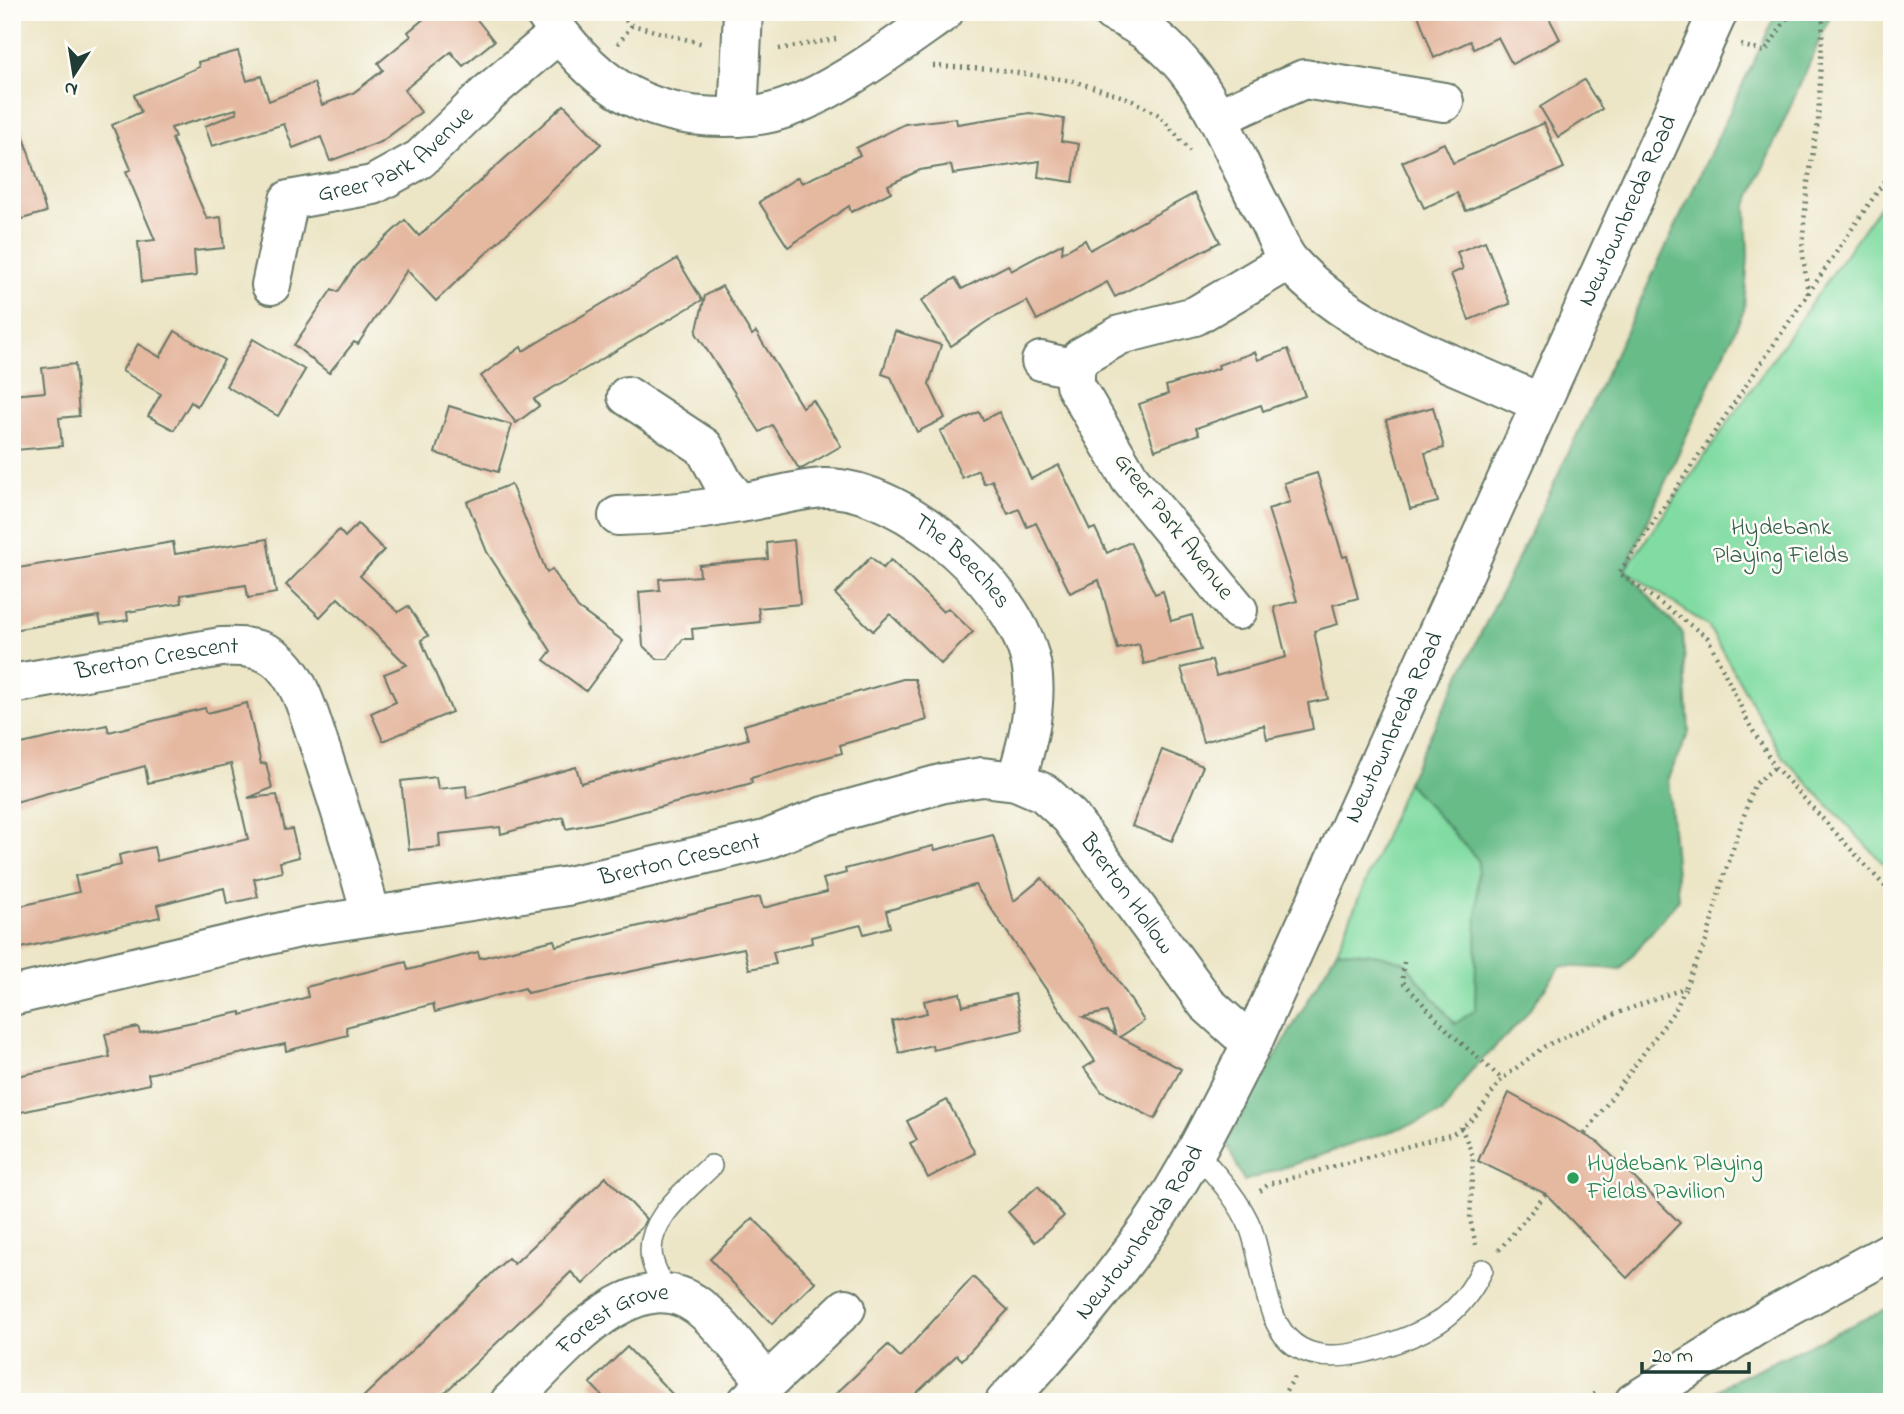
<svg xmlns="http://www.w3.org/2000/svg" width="1904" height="1414" font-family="'Indie Flower',sans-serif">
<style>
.green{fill:#81dca2;stroke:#508c6b;stroke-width:2}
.forest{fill:#68bc88;stroke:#447c5e;stroke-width:2}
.building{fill:#e5b8a0;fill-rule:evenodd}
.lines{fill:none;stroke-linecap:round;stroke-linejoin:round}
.lane-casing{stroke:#677867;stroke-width:24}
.street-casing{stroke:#677867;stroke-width:42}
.secondary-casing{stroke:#677867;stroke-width:42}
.highway-casing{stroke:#677867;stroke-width:42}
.path{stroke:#677867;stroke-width:4.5;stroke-dasharray:2 5;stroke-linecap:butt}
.lane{stroke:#fff;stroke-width:21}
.street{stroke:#fff;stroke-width:38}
.secondary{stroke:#fff;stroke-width:38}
.highway{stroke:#fff;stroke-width:38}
.leisure-dot{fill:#2e9e5b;stroke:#fdfcf7;stroke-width:2.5}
.labels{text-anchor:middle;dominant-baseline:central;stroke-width:5;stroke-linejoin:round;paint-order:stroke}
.street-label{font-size:24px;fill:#1f3d34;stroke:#fdfcf7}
.park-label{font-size:24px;fill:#335d4a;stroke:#fdfcf7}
.leisure-label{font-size:24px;fill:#27864d;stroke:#fdfcf7;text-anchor:start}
</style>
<rect width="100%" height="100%" fill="#fdfcf7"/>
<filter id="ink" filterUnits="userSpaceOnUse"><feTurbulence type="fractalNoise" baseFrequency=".0143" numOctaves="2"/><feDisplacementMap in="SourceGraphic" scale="14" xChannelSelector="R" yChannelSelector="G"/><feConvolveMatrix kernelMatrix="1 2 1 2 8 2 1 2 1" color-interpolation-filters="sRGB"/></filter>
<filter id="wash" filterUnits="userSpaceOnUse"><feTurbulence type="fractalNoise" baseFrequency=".00686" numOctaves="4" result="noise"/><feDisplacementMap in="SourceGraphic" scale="28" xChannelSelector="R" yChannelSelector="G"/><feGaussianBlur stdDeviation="1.57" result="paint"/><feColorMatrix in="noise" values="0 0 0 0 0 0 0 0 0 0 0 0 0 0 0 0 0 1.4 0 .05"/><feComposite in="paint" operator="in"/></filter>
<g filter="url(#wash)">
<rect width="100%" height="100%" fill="#ece5c6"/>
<g class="green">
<polygon points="1892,188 1892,873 1782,756 1708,626 1625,570"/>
<polygon points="1407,782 1478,860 1475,1010 1455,1024 1404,962 1379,955 1337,950"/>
</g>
<g class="forest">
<polygon points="1777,12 1832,12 1746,207 1748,256 1744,310 1625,570 1683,634 1689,732 1668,778 1678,900 1621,969 1561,966 1522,1020 1471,1071 1442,1114 1244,1181 1226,1142 1337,950 1379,955 1404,962 1455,1024 1475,1010 1478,860 1407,782 1531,532"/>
<polygon points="1892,1306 1892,1402 1699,1402 1732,1381"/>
</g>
<g id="blocks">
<g class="building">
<polygon points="432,12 471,12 494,41 463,66 451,52 404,90 421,112 381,142 330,161 321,137 293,148 284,124 212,146 205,126 237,113 236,109 171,128 175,137 172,139 207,219 221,217 224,248 194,251 196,276 142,282 138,242 155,240 126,172 131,169 112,125 141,112 134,95 199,67 198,62 238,51 247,81 261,76 269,101 314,83 322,105 353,93 383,70 378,63 411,36 408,32"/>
<polygon points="1417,12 1546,12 1560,39 1512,64 1498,37 1474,49 1470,41 1434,58"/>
<polygon points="1584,80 1602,109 1558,137 1540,107"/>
<polygon points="564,105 601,144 436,301 407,270 358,344 354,342 329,373 294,345 332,289 338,292 355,266 405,220 419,236"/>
<polygon points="1030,113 1064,119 1061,141 1079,144 1073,182 1038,177 1040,161 953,174 951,165 920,170 888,185 891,192 851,212 849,206 788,247 759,202 798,177 802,183 860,155 856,148 905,124 956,118 957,124"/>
<polygon points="20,123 46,212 12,222 12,124"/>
<polygon points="1544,123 1564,168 1466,211 1457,193 1424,208 1402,162 1444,143 1453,163"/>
<polygon points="1195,193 1220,242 1115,297 1107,282 1037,320 1027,301 989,320 951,346 921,301 955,278 962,289 1008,265 1011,271 1063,243 1062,253 1085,240 1090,250"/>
<polygon points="1485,241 1510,304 1469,320 1451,274 1463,269 1457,252"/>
<polygon points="677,259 702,300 534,399 539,406 516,423 481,376 521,347 523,351"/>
<polygon points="722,286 752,335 756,332 802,407 813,400 841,446 803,468 799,469 772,425 760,432 696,333 705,296"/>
<polygon points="175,331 224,360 197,406 191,402 174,430 148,416 161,394 122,371 138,344 160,357"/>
<polygon points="895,331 941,345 929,384 945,418 917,432 891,377 882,374"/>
<polygon points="253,339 305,370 278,416 226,386"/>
<polygon points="1288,349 1305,396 1263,411 1261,405 1196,428 1199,434 1155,450 1139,404 1168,394 1166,386 1219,368 1218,365 1255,352 1258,360"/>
<polygon points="75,364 79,416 59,418 62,446 15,450 12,395 45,392 42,368"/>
<polygon points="449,406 512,425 498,472 435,453"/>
<polygon points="1433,407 1444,448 1425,453 1438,502 1410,509 1386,420"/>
<polygon points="979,412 983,420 999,412 1031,479 1059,465 1090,530 1095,528 1107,553 1130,542 1155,594 1163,591 1171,621 1192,615 1201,650 1144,664 1139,644 1118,649 1099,580 1070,593 1036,523 1027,527 1019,509 1008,514 992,480 984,484 978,470 962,478 940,431"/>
<polygon points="1317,473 1343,557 1347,556 1358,598 1333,605 1338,624 1314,631 1328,699 1308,703 1313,729 1267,739 1264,725 1203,742 1181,668 1212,660 1216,676 1286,657 1274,607 1297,601 1268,509 1290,502 1284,483"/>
<polygon points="511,484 547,573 552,569 578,608 623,641 586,691 544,660 551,651 487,552 467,502"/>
<polygon points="358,524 384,550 360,576 398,612 408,606 428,636 421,640 452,712 383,741 371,713 396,702 384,674 407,665 338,598 320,617 286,585 339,530 345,537"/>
<polygon points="267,539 276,593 248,598 246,585 181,595 182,603 127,612 128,620 101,624 99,616 12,630 12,569 173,542 175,554"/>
<polygon points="794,540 800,604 758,608 760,622 692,629 693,639 683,639 668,659 657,659 643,646 639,592 660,590 659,579 700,576 699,565 768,559 767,543"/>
<polygon points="871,557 883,568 891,560 943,612 948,608 973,632 941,664 890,614 873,631 835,594"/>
<polygon points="903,679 915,679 927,720 840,745 842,753 751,778 752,783 606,821 566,829 563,817 501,834 500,827 439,834 440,847 409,850 401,781 436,777 438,789 466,786 467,798 576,767 581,783 748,739 744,725"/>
<polygon points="247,703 261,764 266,763 272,788 248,798 277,795 285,830 292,829 299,857 280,862 282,872 254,879 258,897 227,904 224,888 157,905 160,917 12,950 12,908 79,892 75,876 121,865 119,855 154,847 157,861 248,839 231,764 148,783 145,766 12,803 12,746 107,725 109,732 205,708 207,713"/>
<polygon points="1162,750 1203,766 1172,841 1132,826"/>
<path d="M993 835 1014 901 1042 878 1096 946 1144 1021 1120 1037 1181 1069 1155 1119 1102 1092 1084 1068 1095 1061 975 885 886 911 890 927 864 934 861 925 811 937 812 943 773 952 776 964 749 969 744 948 527 993 525 988 435 1012 433 1004 346 1027 348 1035 286 1051 285 1044 148 1074 150 1084 12 1114V1077L110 1057 105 1034 138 1027 140 1033 241 1012V1015L308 997 306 987 406 962 408 970 478 952 480 958 554 940 556 946 760 897 763 908 827 892 823 879 846 873 845 869 933 846 935 850ZM1107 1012 1116 1034 1083 1017Z"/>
<polygon points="960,993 963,1006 1015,994 1023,1030 933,1050 932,1045 899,1053 892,1021 927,1013 924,1001"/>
<polygon points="1509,1093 1599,1143 1680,1223 1627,1278 1546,1194 1478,1161"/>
<polygon points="947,1100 975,1153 928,1178 910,1143 917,1140 907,1121"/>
<polygon points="606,1177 646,1219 642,1227 583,1284 571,1272 435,1402 358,1402 508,1258 514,1264"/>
<polygon points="1038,1186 1064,1216 1035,1242 1008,1212"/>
<polygon points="753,1218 815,1282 772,1324 710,1259"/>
<polygon points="973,1277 1008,1310 962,1360 957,1355 907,1402 827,1402 888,1345 900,1357"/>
<polygon points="627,1347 649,1370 680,1402 608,1402 590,1383"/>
</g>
</g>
</g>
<g filter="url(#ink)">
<use href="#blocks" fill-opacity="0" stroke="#677867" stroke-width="2"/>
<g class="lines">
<defs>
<g id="lane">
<path d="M1195 1151C1216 1175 1239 1199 1251 1229 1261 1257 1263 1289 1274 1317 1295 1369 1348 1359 1390 1344 1435 1329 1461 1313 1482 1270"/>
<path d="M667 1294C662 1283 654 1270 652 1259 644 1221 688 1189 711 1166"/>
</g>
<g id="street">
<path d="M544 12C590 79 639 117 723 117 738 117 755 117 770 113 825 100 897 45 944 12"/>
<path d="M1112 12C1205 53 1223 139 1268 220 1275 233 1280 251 1290 262 1355 335 1454 361 1539 403"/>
<polyline points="738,117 743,12"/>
<polyline points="1219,117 1304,79 1444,102"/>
<path id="s1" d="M271 285 289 200 373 185 420 159 488 93 559 33"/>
<polyline points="1041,361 1075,369"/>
<polyline points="627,396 704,447 724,484 740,503"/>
<path id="s2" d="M618 516C659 515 699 511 739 503 767 499 795 490 823 488 904 485 1028 596 1033 677 1036 712 1026 748 1016 781"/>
<polyline points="1238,610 1130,479 1075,385 1075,369 1081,357 1120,335 1195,316 1288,261"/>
<path id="s3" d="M12 684 221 647C242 646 265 647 281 663 303 685 311 722 321 750 339 805 356 859 371 915"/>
<path id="s4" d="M12 996 307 926 568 886 673 862 765 840 824 816 944 783 982 777 1016 781 1044 793 1070 817 1207 1004 1237 1031 1254 1039"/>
<path id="s5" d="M510 1402C553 1362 632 1257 698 1306 724 1326 745 1358 767 1382"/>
<polyline points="747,1402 846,1308"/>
</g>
<g id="secondary">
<path id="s6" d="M1005 1402C1058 1347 1107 1287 1151 1225 1191 1167 1222 1101 1254 1039L1718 12"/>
</g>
<polyline id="highway" points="1634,1402 1767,1319 1892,1251"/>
</defs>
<use href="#lane" class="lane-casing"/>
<use href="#street" class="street-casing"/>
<use href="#secondary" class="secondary-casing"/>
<use href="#highway" class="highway-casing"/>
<g class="path">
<polyline points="614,12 632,25 704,44"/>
<polyline points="618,44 632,25"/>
<polyline points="1741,45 1765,52 1791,12"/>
<polyline points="779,49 836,39"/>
<polyline points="933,66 992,69 1073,81 1127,98 1159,115 1190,151"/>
<polyline points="1892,170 1619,573 1708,638 1749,724 1775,767 1892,894"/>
<polyline points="1808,294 1802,247 1807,188 1818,121 1823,18 1818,12"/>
<polyline points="1404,962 1402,981 1449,1032 1502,1079"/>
<polyline points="1461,1127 1473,1156 1470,1219 1476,1245"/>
<polyline points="1585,1134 1675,1010 1685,989"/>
<polyline points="1260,1191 1269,1184 1453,1134 1474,1118 1502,1079 1545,1046 1615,1014 1685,988 1707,939 1721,885 1754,785 1775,767"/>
<polyline points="1499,1250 1546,1194"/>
<polyline points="1278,1402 1295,1377"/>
<polyline points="1582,1402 1599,1391"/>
</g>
<use href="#lane" class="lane"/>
<use href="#street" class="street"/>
<use href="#secondary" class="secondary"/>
<use href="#highway" class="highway"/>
</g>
</g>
<circle class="leisure-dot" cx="1573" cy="1178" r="7"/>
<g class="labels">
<g class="street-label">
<text stroke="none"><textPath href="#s1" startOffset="206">Greer Park Avenue</textPath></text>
<text stroke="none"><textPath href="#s6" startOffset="1351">Newtownbreda Road</textPath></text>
<text transform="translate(1173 527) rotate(52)">Greer Park Avenue</text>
<text stroke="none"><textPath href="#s2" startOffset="369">The Beeches</textPath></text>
<text stroke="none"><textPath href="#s3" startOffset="147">Brerton Crescent</textPath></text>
<text stroke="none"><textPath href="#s6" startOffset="784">Newtownbreda Road</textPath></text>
<text stroke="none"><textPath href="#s4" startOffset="682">Brerton Crescent</textPath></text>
<text stroke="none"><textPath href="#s4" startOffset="1192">Brerton Hollow</textPath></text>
<text stroke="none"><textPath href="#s6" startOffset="217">Newtownbreda Road</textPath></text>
<text stroke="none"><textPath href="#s5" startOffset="135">Forest Grove</textPath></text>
</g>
<g class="park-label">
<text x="1781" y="528">Hydebank<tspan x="1781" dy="28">Playing Fields</tspan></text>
</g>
<g class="leisure-label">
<text x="1587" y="1164">Hydebank Playing<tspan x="1587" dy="28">Fields Pavilion</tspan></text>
</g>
</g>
<rect width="1904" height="1414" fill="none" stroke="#fdfcf7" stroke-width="42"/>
<g transform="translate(74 74) rotate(192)" stroke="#fdfcf7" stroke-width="5" paint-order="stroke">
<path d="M0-5L12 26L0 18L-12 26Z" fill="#1f3d34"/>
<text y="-10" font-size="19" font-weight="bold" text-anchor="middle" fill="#1f3d34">N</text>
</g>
<path d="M1642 1362v10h107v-10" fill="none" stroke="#1f3d34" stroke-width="3.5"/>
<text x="1652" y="1362" font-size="21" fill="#1f3d34" stroke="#fdfcf7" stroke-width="5" paint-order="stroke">20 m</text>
</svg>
